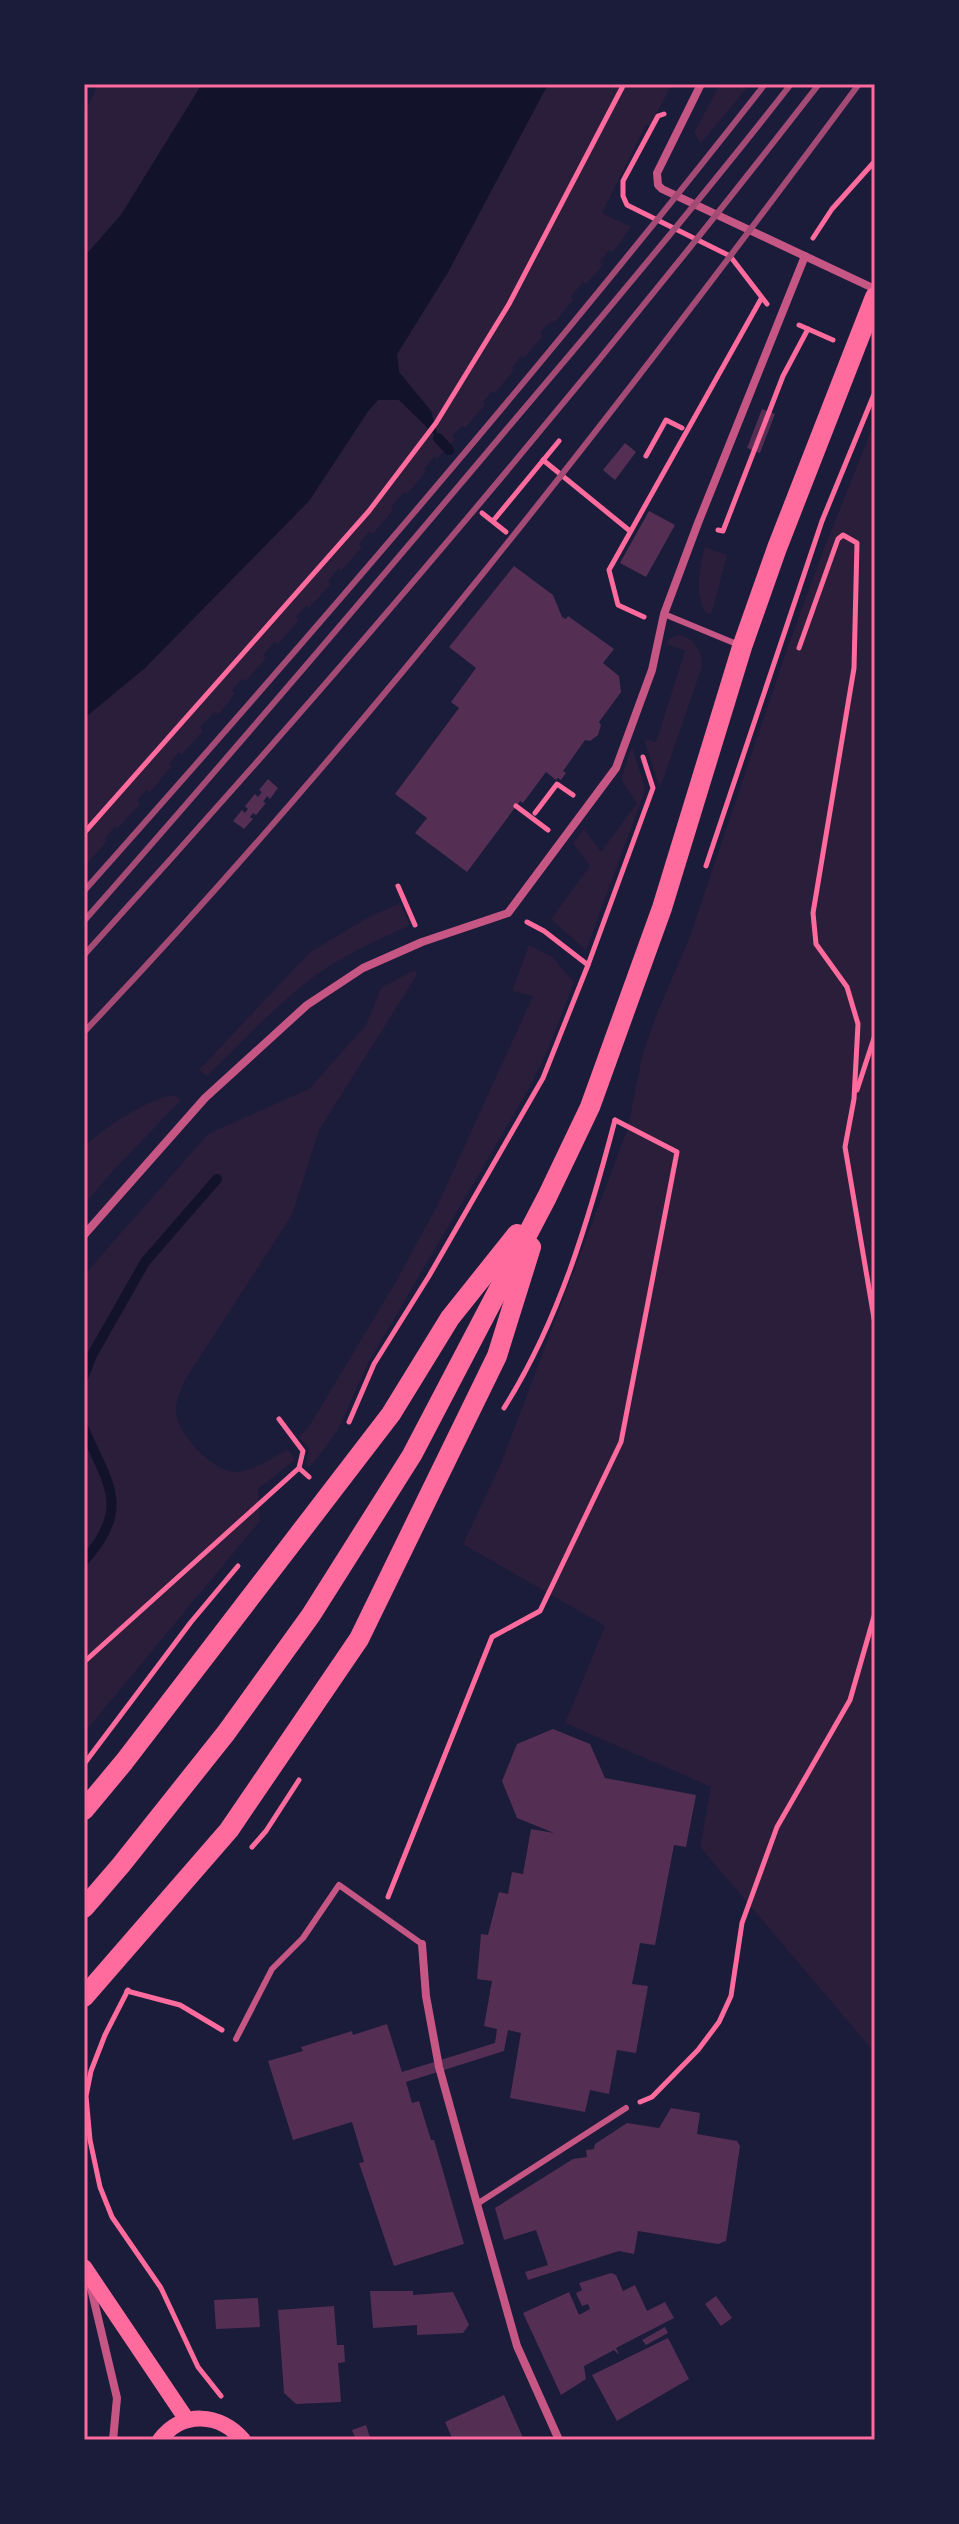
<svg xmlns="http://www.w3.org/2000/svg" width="959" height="2524" font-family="'DM Sans',sans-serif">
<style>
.green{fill:#2a1e3b}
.water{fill:#12122b}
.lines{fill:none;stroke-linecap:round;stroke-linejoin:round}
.stream{stroke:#12122b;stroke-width:10}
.building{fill:#542f53}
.path{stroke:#ff6b9d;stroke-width:5}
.service{stroke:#c65784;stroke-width:6}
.minor{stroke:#c65784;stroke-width:8}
.secondary{stroke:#ff6b9d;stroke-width:16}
.primary{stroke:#ff6b9d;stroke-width:20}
.rail{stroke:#a44b75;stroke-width:6}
.neatline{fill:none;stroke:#ff6b9d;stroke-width:3}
</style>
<rect width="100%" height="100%" fill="#1b1b3a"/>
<g class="green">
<polygon points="98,84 202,84 121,215 84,257 84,115"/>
<polygon points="548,84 672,84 650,126 646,125 602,213 631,227 613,252 609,250 600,262 603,265 586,284 583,282 571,297 573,300 554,323 551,321 540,333 543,336 524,358 521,356 512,368 514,370 495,393 492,391 483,402 485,405 465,428 462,426 452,436 455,439 437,459 434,457 424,469 426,472 407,494 404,492 391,507 393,510 373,534 369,532 359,544 362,547 341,571 338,569 328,581 331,584 309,608 306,606 296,617 299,620 278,644 274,642 263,655 266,658 246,681 242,679 232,691 235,694 218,715 214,712 200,727 203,731 182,754 179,752 169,764 172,766 150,792 146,790 137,801 140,804 118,828 115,827 105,838 107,841 86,865 84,863 84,719 145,668 378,400 399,400 438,436 431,411 399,372 397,354 448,272"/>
<polygon points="720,84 750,84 701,143 694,133"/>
<polygon points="875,421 875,2053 700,1847 711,1787 565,1723 605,1626 463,1544 502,1461 628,1128 642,1056 658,1011 689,939 786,652 825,546"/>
<path d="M705 547 727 555 712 612 707 614C694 597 699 567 705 547Z"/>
<path d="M679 635C695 638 702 651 702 667L660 788 644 739 656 742 685 651 666 644 669 639Z"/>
<polygon points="632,747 644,785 644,793 586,950 551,919 590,866 573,843 584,829 601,852 637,803 621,779"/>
<path d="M400 903 410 925C380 939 350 952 322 971 280 1000 244 1041 207 1076L199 1070 309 953 365 919Z"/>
<polygon points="529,945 552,957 574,982 548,1050 527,1092 367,1365 337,1432 310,1467 306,1464 309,1449 299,1437 310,1425 394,1285 438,1204 533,996 512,991"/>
<path d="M415 970 417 975 319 1130 292 1215 185 1380C181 1390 176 1400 176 1410 176 1433 214 1473 237 1472 254 1471 273 1457 288 1449L295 1460 258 1489 260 1521 84 1733V1275L208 1134 309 1089 366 1025 381 988Z"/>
<path d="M174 1095 181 1100 110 1174 84 1205V1147C105 1127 145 1100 174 1095Z"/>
</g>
<polygon class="water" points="202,84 548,84 448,272 397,354 399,372 431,411 438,438 399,400 378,400 369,410 309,501 145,668 84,718 84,257 121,215"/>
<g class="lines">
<g class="stream">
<polyline points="438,438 449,450"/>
<polyline points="84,1376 92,1355 145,1262 217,1179"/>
<path d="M84 1429C109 1486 131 1508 84 1561"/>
</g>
</g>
<g class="building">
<polygon points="762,409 775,414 760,453 747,448"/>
<polygon points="625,443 636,452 615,480 603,470"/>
<polygon points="649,511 675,525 646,577 620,563"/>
<polygon points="514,566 553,595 562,617 566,619 568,616 614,649 603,663 619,676 621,692 599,722 601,725 598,735 590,741 585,740 563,771 566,773 561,780 558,778 556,780 546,772 523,803 520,801 467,872 415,833 427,818 395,794 459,708 451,702 476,668 449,647"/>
<polygon points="268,779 278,788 270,799 267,796 263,802 266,803 256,815 253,813 250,817 253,819 244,829 233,821 242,810 245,813 248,809 245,806 255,794 258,797 262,792 259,790"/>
<polygon points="553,1729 590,1744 605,1778 696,1795 686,1847 674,1845 655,1945 640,1943 632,1984 648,1986 636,2053 617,2050 609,2094 590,2090 585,2112 510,2098 521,2033 508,2030 504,2051 406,2082 412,2103 419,2101 431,2140 434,2140 464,2244 394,2266 359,2163 364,2162 352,2122 293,2140 268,2061 303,2051 301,2047 352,2031 353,2035 387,2024 402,2072 495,2043 497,2029 484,2026 492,1981 477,1979 481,1934 488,1935 499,1892 508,1894 512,1872 523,1874 531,1829 554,1833 517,1818 502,1781 517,1744"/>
<polygon points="671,2108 700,2113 697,2134 737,2141 740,2146 726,2241 718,2244 638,2231 634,2254 619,2251 528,2280 525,2272 548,2265 536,2230 504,2240 495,2208 573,2159 587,2157 586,2150 594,2149 595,2144 627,2123 659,2128"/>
<polygon points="611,2273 616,2275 623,2291 635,2285 647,2311 665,2302 674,2318 616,2348 619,2355 614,2350 584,2366 586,2379 561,2395 523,2313 569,2292 579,2315 590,2309 588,2304 582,2306 576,2293 582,2290 579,2283"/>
<polygon points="370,2291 413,2291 413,2295 453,2292 469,2325 463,2333 417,2335 417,2325 373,2328"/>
<polygon points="716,2296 732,2318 721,2326 705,2304"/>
<polygon points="258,2298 260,2327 216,2329 214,2300"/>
<polygon points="334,2306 337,2345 344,2345 345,2362 338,2363 341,2402 296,2404 284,2393 278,2310"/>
<polygon points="665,2327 668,2333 646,2345 642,2340"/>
<polygon points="668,2338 689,2379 617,2421 592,2375"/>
<polygon points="504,2395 524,2440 453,2440 445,2422"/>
<polygon points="366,2425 371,2440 356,2440 352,2430"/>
</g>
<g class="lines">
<g class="path">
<polyline points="664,114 658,116 623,181 623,196 627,205 730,256 767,304"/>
<polyline points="813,238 832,209 875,161"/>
<polyline points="799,325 833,340"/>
<polyline points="646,456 666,420 682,428"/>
<polyline points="543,460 630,531"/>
<polyline points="482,513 506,532"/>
<polyline points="493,521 559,441"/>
<polyline points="718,530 723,531 783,376 808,329"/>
<polyline points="644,617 618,605 609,570 761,299"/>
<polyline points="799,648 838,539 843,535 857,543 854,668 813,913 816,944 847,987 858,1024 854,1099 845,1147 875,1324"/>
<polyline points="516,806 548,830"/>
<polyline points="535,813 557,784 573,795"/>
<polyline points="84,833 369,511 436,423 509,304 624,84"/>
<polyline points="706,866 822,521 875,392"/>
<polyline points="398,886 415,925"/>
<polyline points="527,922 544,931 588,965"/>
<polyline points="857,1090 875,1035"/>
<path d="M504 1408C559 1321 589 1219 615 1120"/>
<polyline points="279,1419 303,1451 299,1468"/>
<polyline points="349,1422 374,1364 429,1276 543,1078 588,965 653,788 643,757"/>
<polyline points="84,1662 299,1468 309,1477"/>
<polyline points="84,1764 191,1622 238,1566"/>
<polyline points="252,1847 266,1831 299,1780"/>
<polyline points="388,1897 492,1637 540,1611 621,1442 677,1152 615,1120"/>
<polyline points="128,1990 105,2035 91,2071 86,2096 90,2140 100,2187 112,2217 161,2288 198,2367 221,2396"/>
<polyline points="127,1991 180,2005 222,2030"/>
<polyline points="640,2102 652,2097 698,2050 719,2022 731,1996 742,1923 777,1827 850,1700 875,1613"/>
</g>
<g class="service">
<polyline points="664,614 739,645"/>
<polyline points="236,2039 272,1969 303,1938 339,1885 422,1944"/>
<polyline points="477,2204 626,2108"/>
</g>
<g class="minor">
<polyline points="701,84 657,173 658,185 662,189 875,289"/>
<polyline points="84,1235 205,1098 307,1005 363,968 422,942 508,913 616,768 652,670 664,614 698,523 805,256"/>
<polyline points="422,1944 426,1996 439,2067 477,2204 517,2346 559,2440"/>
<polyline points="90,2284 117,2398 113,2440"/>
</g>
<g class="secondary">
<polyline points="84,2267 187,2420"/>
<path d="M160 2440C182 2410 220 2413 243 2440"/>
</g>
<g class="primary">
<polyline points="84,1810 124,1762 391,1414 450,1318 517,1234"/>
<polyline points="84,1908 121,1865 226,1733 311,1615 412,1455 547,1197 590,1107 662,908 742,647 777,548 875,297"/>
<polyline points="84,1997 229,1830 359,1639 497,1356 531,1247"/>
</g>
<g class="rail">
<path d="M84 891C318 628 548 361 765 84"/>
<path d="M84 921C227 759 367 595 506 430 603 316 699 202 791 84"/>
<path d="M84 955C340 674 586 384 819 84"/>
<path d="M84 1032C365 736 616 412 859 84"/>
</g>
</g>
<rect width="959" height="2524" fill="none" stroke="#1b1b3a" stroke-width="172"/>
<rect x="86" y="86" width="787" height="2352" class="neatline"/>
</svg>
